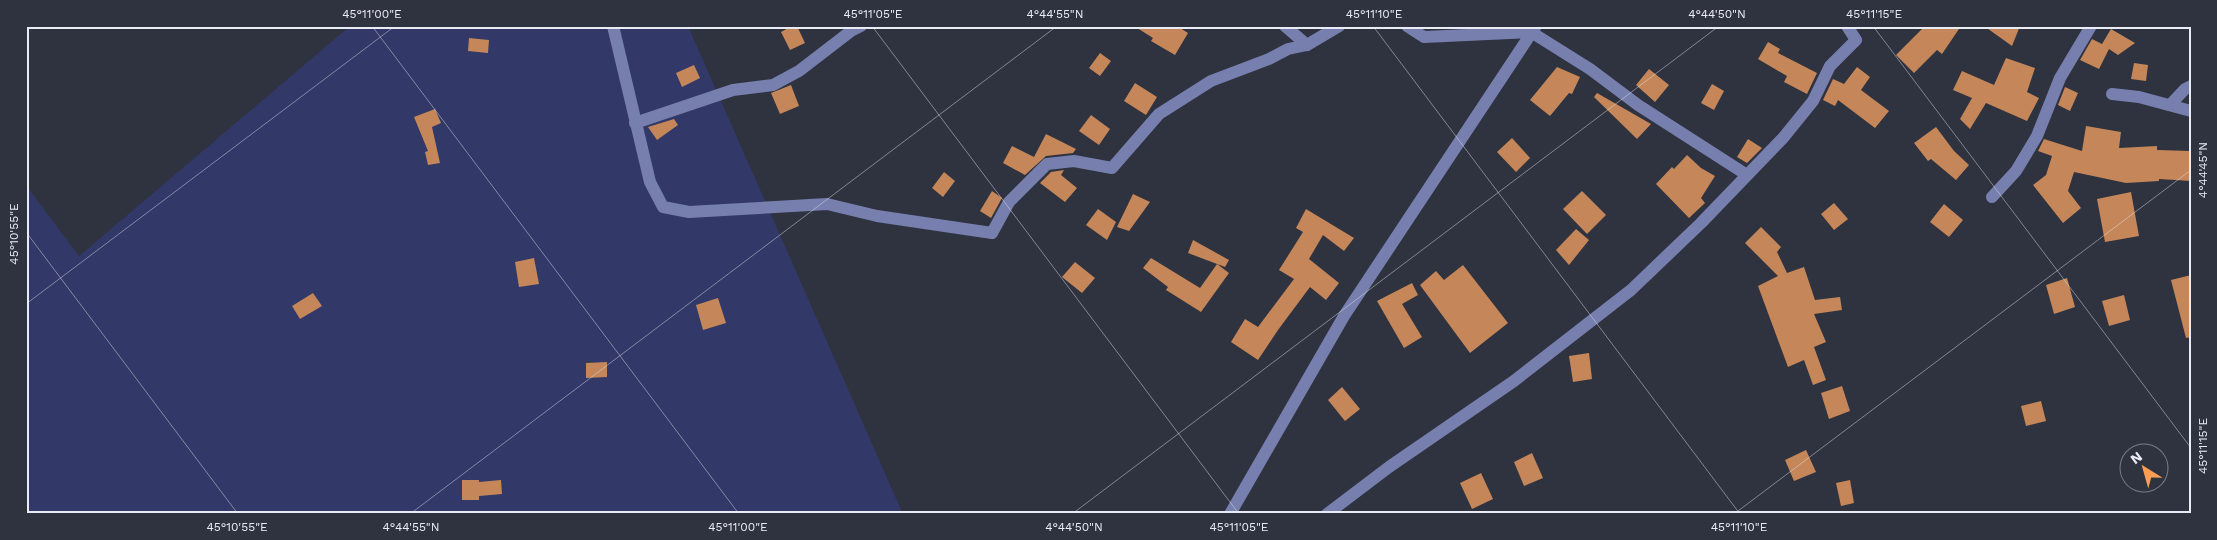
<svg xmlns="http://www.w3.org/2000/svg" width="2217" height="540" font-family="'Work Sans',sans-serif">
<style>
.green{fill:#323867}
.building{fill:#c58759}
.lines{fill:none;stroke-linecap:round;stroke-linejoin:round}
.minor{stroke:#767fad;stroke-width:12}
.ticks{fill:none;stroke:#eaecf5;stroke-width:1;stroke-opacity:0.45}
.neatline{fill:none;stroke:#eaecf5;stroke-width:2}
.ticks-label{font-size:12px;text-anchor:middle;fill:#eaecf5}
</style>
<rect width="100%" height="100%" fill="#2f323f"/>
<polygon class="green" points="350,26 688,26 903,514 26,514 26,185 79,256"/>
<g class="building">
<polygon points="792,26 797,26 805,43 790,50 781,32"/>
<polygon points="1134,26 1177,26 1188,33 1175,55 1151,41 1153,38"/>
<polygon points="1925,26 1961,26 1942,54 1937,50 1914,73 1896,55"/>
<polygon points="1984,26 2020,26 2012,46"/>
<polygon points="2111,29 2135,43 2118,55 2109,49 2099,69 2080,60 2092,39 2102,44"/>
<polygon points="469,38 489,40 488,53 468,51"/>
<polygon points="1768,42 1780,49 1778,53 1817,73 1807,94 1784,82 1787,76 1758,59"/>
<polygon points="1100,53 1111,61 1100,76 1089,68"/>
<polygon points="2006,58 2035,68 2027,92 2039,98 2027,121 1986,103 1970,129 1960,119 1972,98 1953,90 1962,71 1994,85"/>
<polygon points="2134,63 2148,65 2146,81 2131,79"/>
<polygon points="694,65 700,78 682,87 676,73"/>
<polygon points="1557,67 1580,77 1572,94 1569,93 1550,116 1530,100"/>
<polygon points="1857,67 1870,77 1861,90 1889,111 1875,128 1838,100 1835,106 1823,100 1833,79 1844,84"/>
<polygon points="1649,69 1669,85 1655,102 1636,85"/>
<polygon points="1135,83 1157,97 1146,115 1124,101"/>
<polygon points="1712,84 1724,91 1714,110 1701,103"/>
<polygon points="791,85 799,106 780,114 771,93"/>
<polygon points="2065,87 2078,93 2070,111 2058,105"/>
<polygon points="1597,93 1651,124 1637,139 1594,97"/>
<polygon points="435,109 441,123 432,127 440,163 428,165 425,152 428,151 414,117"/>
<polygon points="1091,115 1110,129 1099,145 1079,131"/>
<polygon points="674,119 678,125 657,140 648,127"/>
<polygon points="2086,126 2121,132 2119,148 2157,146 2157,150 2191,151 2191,181 2159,179 2159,181 2126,183 2074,172 2068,191 2081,208 2063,223 2033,185 2046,175 2052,156 2038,151 2044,139 2082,151"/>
<polygon points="1936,127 1954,151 1969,165 1956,180 1931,159 1928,161 1914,143"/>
<polygon points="1046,134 1076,149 1073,153 1046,156 1025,175 1003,163 1012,146 1034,157"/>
<polygon points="1512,138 1530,158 1516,172 1497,152"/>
<polygon points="1748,139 1762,148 1747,163 1737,157"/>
<polygon points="1687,155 1701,168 1715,176 1701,198 1705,203 1689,218 1656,184 1672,167 1674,169"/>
<polygon points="1064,170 1061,175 1077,188 1065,202 1040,183 1051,172"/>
<polygon points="944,172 955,181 943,197 932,188"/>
<polygon points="992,191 1002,198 991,218 980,211"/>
<polygon points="1582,191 1606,215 1587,234 1563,209"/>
<polygon points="2131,192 2139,236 2105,242 2097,199"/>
<polygon points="1133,194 1150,202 1129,231 1117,227"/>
<polygon points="1834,203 1848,219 1834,230 1821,214"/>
<polygon points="1944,204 1963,220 1949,237 1930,222"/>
<polygon points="1098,209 1116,222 1107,240 1086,225"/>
<polygon points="1306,209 1354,238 1344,251 1323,235 1309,259 1339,283 1326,300 1310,287 1278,330 1258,360 1231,342 1245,319 1258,327 1294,279 1279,270 1303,232 1296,228"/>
<polygon points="1761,227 1781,247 1777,252 1787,273 1804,267 1815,300 1840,297 1842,310 1814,314 1826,342 1814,347 1826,380 1813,385 1804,360 1788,367 1758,286 1778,276 1745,243"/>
<polygon points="1576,229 1589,240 1569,265 1556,250"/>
<polygon points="1193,240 1229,260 1225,267 1188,253"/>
<polygon points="534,258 539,284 519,287 515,262"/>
<polygon points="1151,258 1200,288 1217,264 1229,273 1201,312 1166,290 1168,287 1143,268"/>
<polygon points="1075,262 1095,278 1082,293 1062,277"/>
<polygon points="1463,265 1508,323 1470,353 1420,285 1436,271 1444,280"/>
<polygon points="2191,275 2191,337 2186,338 2171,280"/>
<polygon points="2067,278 2075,307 2054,314 2046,285"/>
<polygon points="1412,283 1418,295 1402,304 1422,337 1404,348 1377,301"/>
<polygon points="313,293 322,306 300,319 292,306"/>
<polygon points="2124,295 2130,320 2109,326 2102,301"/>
<polygon points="718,298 726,323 703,330 696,305"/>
<polygon points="1589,353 1592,379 1573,382 1569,356"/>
<polygon points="607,362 607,377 586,378 586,363"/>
<polygon points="1842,386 1850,411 1829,419 1821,393"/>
<polygon points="1342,387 1360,409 1345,421 1328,400"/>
<polygon points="2041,401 2046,421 2026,426 2021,406"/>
<polygon points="1806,450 1816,472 1794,481 1785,460"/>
<polygon points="1532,453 1543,478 1524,486 1514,462"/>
<polygon points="1481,473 1493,499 1472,509 1460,483"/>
<polygon points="462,480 479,480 479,482 501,480 502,494 479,496 479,500 462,500"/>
<polygon points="1850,480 1854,503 1841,506 1836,483"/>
</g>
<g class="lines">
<g class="minor">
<polyline points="613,26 650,182 663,207 689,212 827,204 877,216 992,233 1009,202 1047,164 1074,161 1112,168 1159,114 1211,81 1269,59 1288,49 1307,45"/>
<polyline points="1285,26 1307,45 1339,26"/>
<polyline points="1407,26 1424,37 1531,32 1590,69 1638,105 1747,175"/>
<polyline points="2112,94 2139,97 2191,111"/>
<polyline points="2170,105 2185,89 2191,86"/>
<polyline points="635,123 733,90 773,85 799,71 851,31 861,26"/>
<polyline points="1992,197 2016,171 2037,136 2060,78 2091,26"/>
<polyline points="1230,514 1344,316 1536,26"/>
<polyline points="1327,514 1389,467 1514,381 1631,290 1701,223 1783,138 1813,101 1830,66 1856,40 1847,26"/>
</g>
</g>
<path class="ticks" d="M372 26 739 514M872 26 1239 514M1373 26 1740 514M1873 26 2191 448M26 232 238 514M26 304 395 26M410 514 1057 26M1072 514 1719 26M1734 514 2191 170"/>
<rect width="2217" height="540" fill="none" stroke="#2f323f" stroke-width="55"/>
<g transform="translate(2144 468) rotate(323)"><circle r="24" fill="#2f323f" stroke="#7a7c88"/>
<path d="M0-4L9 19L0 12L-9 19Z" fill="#fc9d54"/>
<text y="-8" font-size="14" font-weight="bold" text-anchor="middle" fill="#eaecf5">N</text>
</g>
<rect x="28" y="28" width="2162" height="484" class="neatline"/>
<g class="ticks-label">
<text x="372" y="18">45°11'00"E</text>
<text x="873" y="18">45°11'05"E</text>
<text x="1055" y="18">4°44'55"N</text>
<text x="1374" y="18">45°11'10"E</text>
<text x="1717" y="18">4°44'50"N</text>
<text x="1874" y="18">45°11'15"E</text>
<text transform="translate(2203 170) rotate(-90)" y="4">4°44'45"N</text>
<text transform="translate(14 234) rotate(-90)" y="4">45°10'55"E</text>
<text transform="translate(2203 446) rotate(-90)" y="4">45°11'15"E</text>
<text x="237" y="531">45°10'55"E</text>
<text x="411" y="531">4°44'55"N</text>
<text x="738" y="531">45°11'00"E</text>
<text x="1074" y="531">4°44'50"N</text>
<text x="1239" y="531">45°11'05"E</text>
<text x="1739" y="531">45°11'10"E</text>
</g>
</svg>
